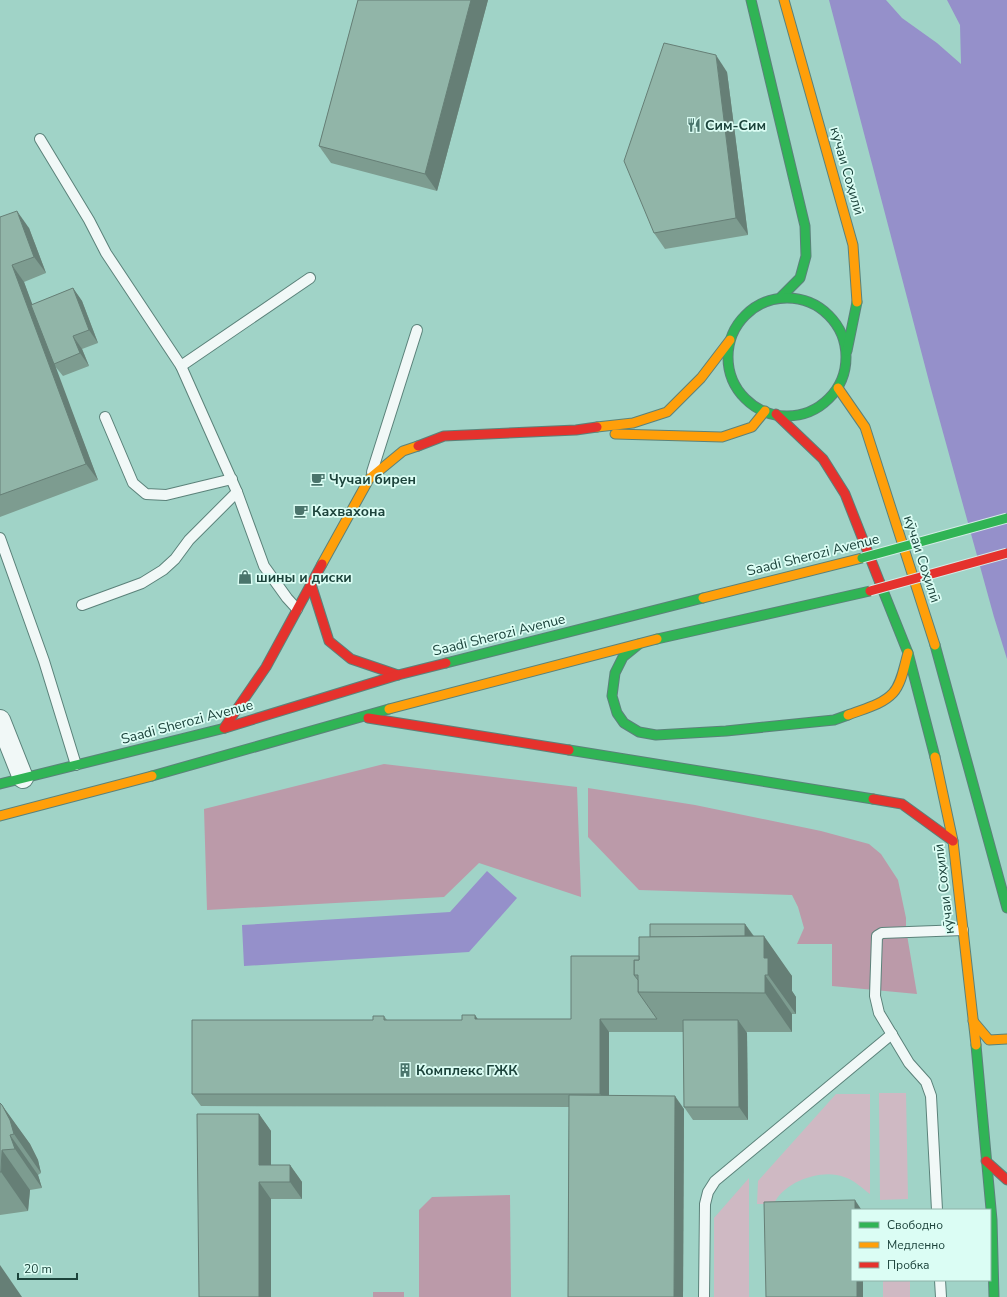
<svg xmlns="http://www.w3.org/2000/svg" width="1007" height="1297" font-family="'Nunito Sans',sans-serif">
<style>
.green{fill:#cfb9c3}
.forest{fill:#bb9aa9}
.water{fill:#9590ca}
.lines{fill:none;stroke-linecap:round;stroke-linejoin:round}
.lane-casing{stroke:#5b827a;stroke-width:12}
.street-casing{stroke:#5b827a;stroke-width:22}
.fast-casing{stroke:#5b827a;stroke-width:11}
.slow-casing{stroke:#5b827a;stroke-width:11}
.jam-casing{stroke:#5b827a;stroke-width:11}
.lane{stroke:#f1f8f7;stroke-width:10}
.street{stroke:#f1f8f7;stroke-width:20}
.fast{stroke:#30b455;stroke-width:9}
.slow{stroke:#ff9f0a;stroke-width:9}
.jam{stroke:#e5322d;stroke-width:9}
.fast-bridge-casing{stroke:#d4ebe6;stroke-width:11;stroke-linecap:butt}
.jam-bridge-casing{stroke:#d4ebe6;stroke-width:11;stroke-linecap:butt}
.fast-bridge{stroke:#30b455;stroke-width:9}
.jam-bridge{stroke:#e5322d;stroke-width:9}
.wall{fill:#7d9c90}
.shaded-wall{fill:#667f76}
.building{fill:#91b5a8;stroke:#667f76}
.labels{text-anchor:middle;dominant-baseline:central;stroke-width:3.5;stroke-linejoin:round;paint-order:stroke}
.poi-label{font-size:14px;font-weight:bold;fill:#1c433b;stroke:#dbfdf4;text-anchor:start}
.street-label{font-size:14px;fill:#1c433b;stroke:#dbfdf4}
</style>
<rect width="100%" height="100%" fill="#a0d3c7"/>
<g class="green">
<polygon points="879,1093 906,1093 908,1199 880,1200"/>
<path d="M836 1094H870V1194C862 1188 854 1180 844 1177 822 1168 783 1182 774 1204H757L758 1181Z"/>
<polygon points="749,1178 749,1297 714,1297 714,1218"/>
<rect x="883" y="1280" width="27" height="17"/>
</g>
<g class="forest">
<polygon points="384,764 577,787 581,897 479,863 444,897 207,910 204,809"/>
<polygon points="588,788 695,805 821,831 869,844 881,854 898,880 906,918 906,929 917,994 832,986 832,944 797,944 804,928 798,907 792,895 639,890 588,837"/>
<polygon points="510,1195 511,1297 419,1297 419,1210 432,1197"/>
<rect x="373" y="1292" width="31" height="5"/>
</g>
<g class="water">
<polygon points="829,0 886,0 902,18 937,43 961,64 960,25 947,0 1007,0 1007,659 994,617 931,389"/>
<polygon points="487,871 517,898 469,952 244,966 242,925 450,912"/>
</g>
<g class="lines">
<defs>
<g id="lane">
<polyline points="40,139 89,220 106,253 181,366 237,492 264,566 287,598 297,609"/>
<polyline points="181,366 310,278"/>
<polyline points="105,417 133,483 146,494 166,495 232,479"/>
<polyline points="372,472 417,330"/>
<polyline points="0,538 44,661 76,765"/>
<polyline points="82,605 142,583 163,570 175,559 189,540 237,492"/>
<polyline points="937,1210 931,1096 926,1082 909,1063 879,1013 875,996 877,936 882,933 963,930"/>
<polyline points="940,1280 941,1297"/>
<polyline points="704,1297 705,1204 708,1192 715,1181 892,1034"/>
</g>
<polyline id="street" points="0,720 23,778"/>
<g id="fast">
<polyline points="751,0 805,226 806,256 800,278 781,297"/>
<circle cx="787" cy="357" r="59"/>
<polyline points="847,351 857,302"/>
<polyline points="880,583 908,653 935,757"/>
<polyline points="657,639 870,591"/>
<polyline points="639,644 623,657 615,673 612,696 617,713 624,723 639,732 656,735 726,731 834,720 848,715"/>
<polyline points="935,645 1007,908"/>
<polyline points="446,663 703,598"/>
<polyline points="569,750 873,799"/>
<polyline points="152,776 389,709"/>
<polyline points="0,784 225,728"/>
<polyline points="976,1045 992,1220 994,1297"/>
</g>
<g id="slow">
<polyline points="784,0 853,245 857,302"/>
<polyline points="838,388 865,427 935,645"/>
<polyline points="597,427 633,423 667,412 701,378 730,340"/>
<polyline points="615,434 722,437 752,427 765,411"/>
<polyline points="322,564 369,479 403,451 418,446"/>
<polyline points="703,598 862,558"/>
<polyline points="389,709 657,639"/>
<path d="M848 715C863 709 882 705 893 693 902 683 904 666 908 653"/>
<polyline points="935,757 953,841 976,1045"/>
<polyline points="0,816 152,776"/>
<polyline points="973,1021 989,1040 1007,1039"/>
</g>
<g id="jam">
<polyline points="776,414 823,459 845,494 880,583"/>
<polyline points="418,446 444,436 576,430 597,427"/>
<polyline points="311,584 329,641 351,659 398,675"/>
<polyline points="368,718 569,750"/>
<polyline points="224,728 266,667 322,564"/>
<polyline points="225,728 398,675 446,663"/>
<polyline points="873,799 902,804 953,841"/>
<polyline points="986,1161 1007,1180"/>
</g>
</defs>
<use href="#lane" class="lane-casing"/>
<use href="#street" class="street-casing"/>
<use href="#fast" class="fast-casing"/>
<use href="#slow" class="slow-casing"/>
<use href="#jam" class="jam-casing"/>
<use href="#lane" class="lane"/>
<use href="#street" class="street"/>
<use href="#fast" class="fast"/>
<use href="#slow" class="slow"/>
<use href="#jam" class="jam"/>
<defs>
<polyline id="fast-bridge" points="862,558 1007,518"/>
<polyline id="jam-bridge" points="870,591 1007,553"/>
</defs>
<use href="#fast-bridge" class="fast-bridge-casing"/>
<use href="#jam-bridge" class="jam-bridge-casing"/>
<use href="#fast-bridge" class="fast-bridge"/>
<use href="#jam-bridge" class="jam-bridge"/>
</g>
<g class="wall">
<polygon points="358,0 488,0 437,191 331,163 319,146"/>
<polygon points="727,72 748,235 665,249 654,233"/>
<polygon points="0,217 29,228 46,273 24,282 32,305 73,288 82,301 98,343 82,349 89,366 63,376 54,365 98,480 0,517"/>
<polygon points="745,924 754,936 792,976 792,991 796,997 796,1014 792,1014 792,1032 746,1032 747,1033 748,1120 693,1120 684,1107 683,1032 609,1032 609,1096 684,1109 683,1297 568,1297 569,1107 201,1106 192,1094 384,1016 387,1020 462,1020 571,1019 639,956 650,937"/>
<polygon points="0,1103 30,1144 38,1160 41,1173 38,1175 42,1188 30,1190 28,1211 0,1215"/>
<polygon points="259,1114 271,1131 271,1165 290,1165 302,1182 302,1199 271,1199 271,1297 199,1297"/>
</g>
<g class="shaded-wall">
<polygon points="471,0 488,0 437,191 425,174"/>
<polygon points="716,55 727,72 748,235 736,218"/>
<polygon points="17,211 29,228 46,273 34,257"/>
<polygon points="12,265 24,282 98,480 86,464"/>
<polygon points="73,288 82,301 98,343 89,330"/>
<polygon points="73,336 82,349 89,366 80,353"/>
<polygon points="745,924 754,937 745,963"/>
<polygon points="764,936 792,976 792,991 796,997 796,1014 768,975 764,958"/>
<polygon points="765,975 792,1014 792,1032 765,993"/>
<polygon points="475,1015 484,1028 475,1019"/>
<polygon points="600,1019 609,1032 609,1107 600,1094"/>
<polygon points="738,1020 747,1033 748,1120 739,1107"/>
<polygon points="675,1096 684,1109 683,1297 674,1297"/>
<polygon points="2,1105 30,1144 38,1160 41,1173 14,1134"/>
<polygon points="259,1114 271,1131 271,1182 259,1165"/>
<polygon points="10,1135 38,1175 42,1188 15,1149"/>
<polygon points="2,1150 30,1190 28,1211 1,1172"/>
<polygon points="290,1165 302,1182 302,1199 290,1182"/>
<polygon points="259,1182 271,1199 271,1297 259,1297"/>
<polygon points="855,1200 861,1209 861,1210 855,1210"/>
<polygon points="0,1265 22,1297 0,1297"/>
<rect x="857" y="1280" width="6" height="17"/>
</g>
<g class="building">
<polygon points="358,0 471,0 425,174 319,146"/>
<polygon points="664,43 716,55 736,218 654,233 624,161"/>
<polygon points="17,211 34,257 12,265 86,464 0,495 0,217"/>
<polygon points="73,288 89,330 73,336 80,353 54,364 31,305"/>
<polygon points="650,924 745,924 745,936 650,937"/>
<polygon points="764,936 764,958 768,958 768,975 765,975 765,993 638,992 638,975 634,975 634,960 639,960 639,937"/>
<polygon points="571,956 639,956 639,960 634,960 634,975 638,980 638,992 657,1019 600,1019 600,1094 192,1094 192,1020 373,1020 373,1016 384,1016 384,1020 462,1020 462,1015 475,1015 475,1019 571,1019"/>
<polygon points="683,1020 738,1020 739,1107 684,1107"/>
<polygon points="569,1095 675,1096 674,1297 568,1297"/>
<polygon points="0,1103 2,1105 10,1120 14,1134 10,1135 15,1149 2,1150 1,1172 0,1172"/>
<polygon points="197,1114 259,1114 259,1165 290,1165 290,1182 259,1182 259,1297 199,1297"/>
<polygon points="855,1200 855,1210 852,1210 852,1280 857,1280 857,1297 766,1297 764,1202"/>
</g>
<defs>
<symbol id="restaurant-bare" viewBox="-9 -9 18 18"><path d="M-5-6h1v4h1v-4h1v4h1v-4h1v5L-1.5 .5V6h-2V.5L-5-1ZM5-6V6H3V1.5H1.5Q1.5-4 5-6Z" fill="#4a756c" stroke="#dbfdf4" stroke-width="2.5" paint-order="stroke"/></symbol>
<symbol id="cafe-bare" viewBox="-9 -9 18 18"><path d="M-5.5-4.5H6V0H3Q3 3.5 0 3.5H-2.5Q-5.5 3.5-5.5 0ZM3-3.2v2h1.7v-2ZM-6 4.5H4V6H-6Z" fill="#4a756c" stroke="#dbfdf4" stroke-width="2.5" paint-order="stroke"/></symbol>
<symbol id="shop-bare" viewBox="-9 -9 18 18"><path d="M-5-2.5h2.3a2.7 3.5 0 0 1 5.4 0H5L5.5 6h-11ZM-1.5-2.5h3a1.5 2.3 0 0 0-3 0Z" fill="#4a756c" stroke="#dbfdf4" stroke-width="2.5" paint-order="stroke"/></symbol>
<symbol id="building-bare" viewBox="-9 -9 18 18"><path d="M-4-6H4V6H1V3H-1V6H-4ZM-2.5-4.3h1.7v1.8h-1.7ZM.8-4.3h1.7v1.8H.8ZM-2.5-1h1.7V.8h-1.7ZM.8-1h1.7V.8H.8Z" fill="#4a756c" stroke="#dbfdf4" stroke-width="2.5" paint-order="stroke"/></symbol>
</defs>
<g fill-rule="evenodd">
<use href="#restaurant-bare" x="684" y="115" width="20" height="20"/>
<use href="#cafe-bare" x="308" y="469" width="20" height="20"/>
<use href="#cafe-bare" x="291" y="501" width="20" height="20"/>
<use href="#shop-bare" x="235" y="567" width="20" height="20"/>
<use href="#building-bare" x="395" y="1060" width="20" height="20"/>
</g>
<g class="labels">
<g class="poi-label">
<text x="705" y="125">Сим-Сим</text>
<text x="329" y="479">Чучаи бирен</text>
<text x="312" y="511">Кахвахона</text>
<text x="256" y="577">шины и диски</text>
<text x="416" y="1070">Комплекс ГЖК</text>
</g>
<g class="street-label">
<text transform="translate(847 171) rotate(74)">кӯчаи Соҳилӣ</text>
<text transform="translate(813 555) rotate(-14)">Saadi Sherozi Avenue</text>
<text transform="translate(922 559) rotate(72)">кӯчаи Соҳилӣ</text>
<text transform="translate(499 635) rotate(-14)">Saadi Sherozi Avenue</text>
<text transform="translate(187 722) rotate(-15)">Saadi Sherozi Avenue</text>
<text transform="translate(944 889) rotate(-97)">кӯчаи Соҳилӣ</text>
</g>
</g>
<rect x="851" y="1209" width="140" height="72" fill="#dbfdf4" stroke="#8fb3aa"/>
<rect x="859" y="1222" width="20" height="6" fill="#30b455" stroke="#8fb3aa"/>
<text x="887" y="1229" font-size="12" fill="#1c433b">Свободно</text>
<rect x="859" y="1242" width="20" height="6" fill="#ff9f0a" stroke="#8fb3aa"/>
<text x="887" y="1249" font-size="12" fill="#1c433b">Медленно</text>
<rect x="859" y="1262" width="20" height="6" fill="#e5322d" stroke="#8fb3aa"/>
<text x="887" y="1269" font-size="12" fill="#1c433b">Пробка</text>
<path d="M18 1273v6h59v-6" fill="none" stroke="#1c433b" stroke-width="2"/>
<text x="24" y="1273" font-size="12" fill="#1c433b" stroke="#dbfdf4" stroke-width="3" paint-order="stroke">20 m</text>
</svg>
